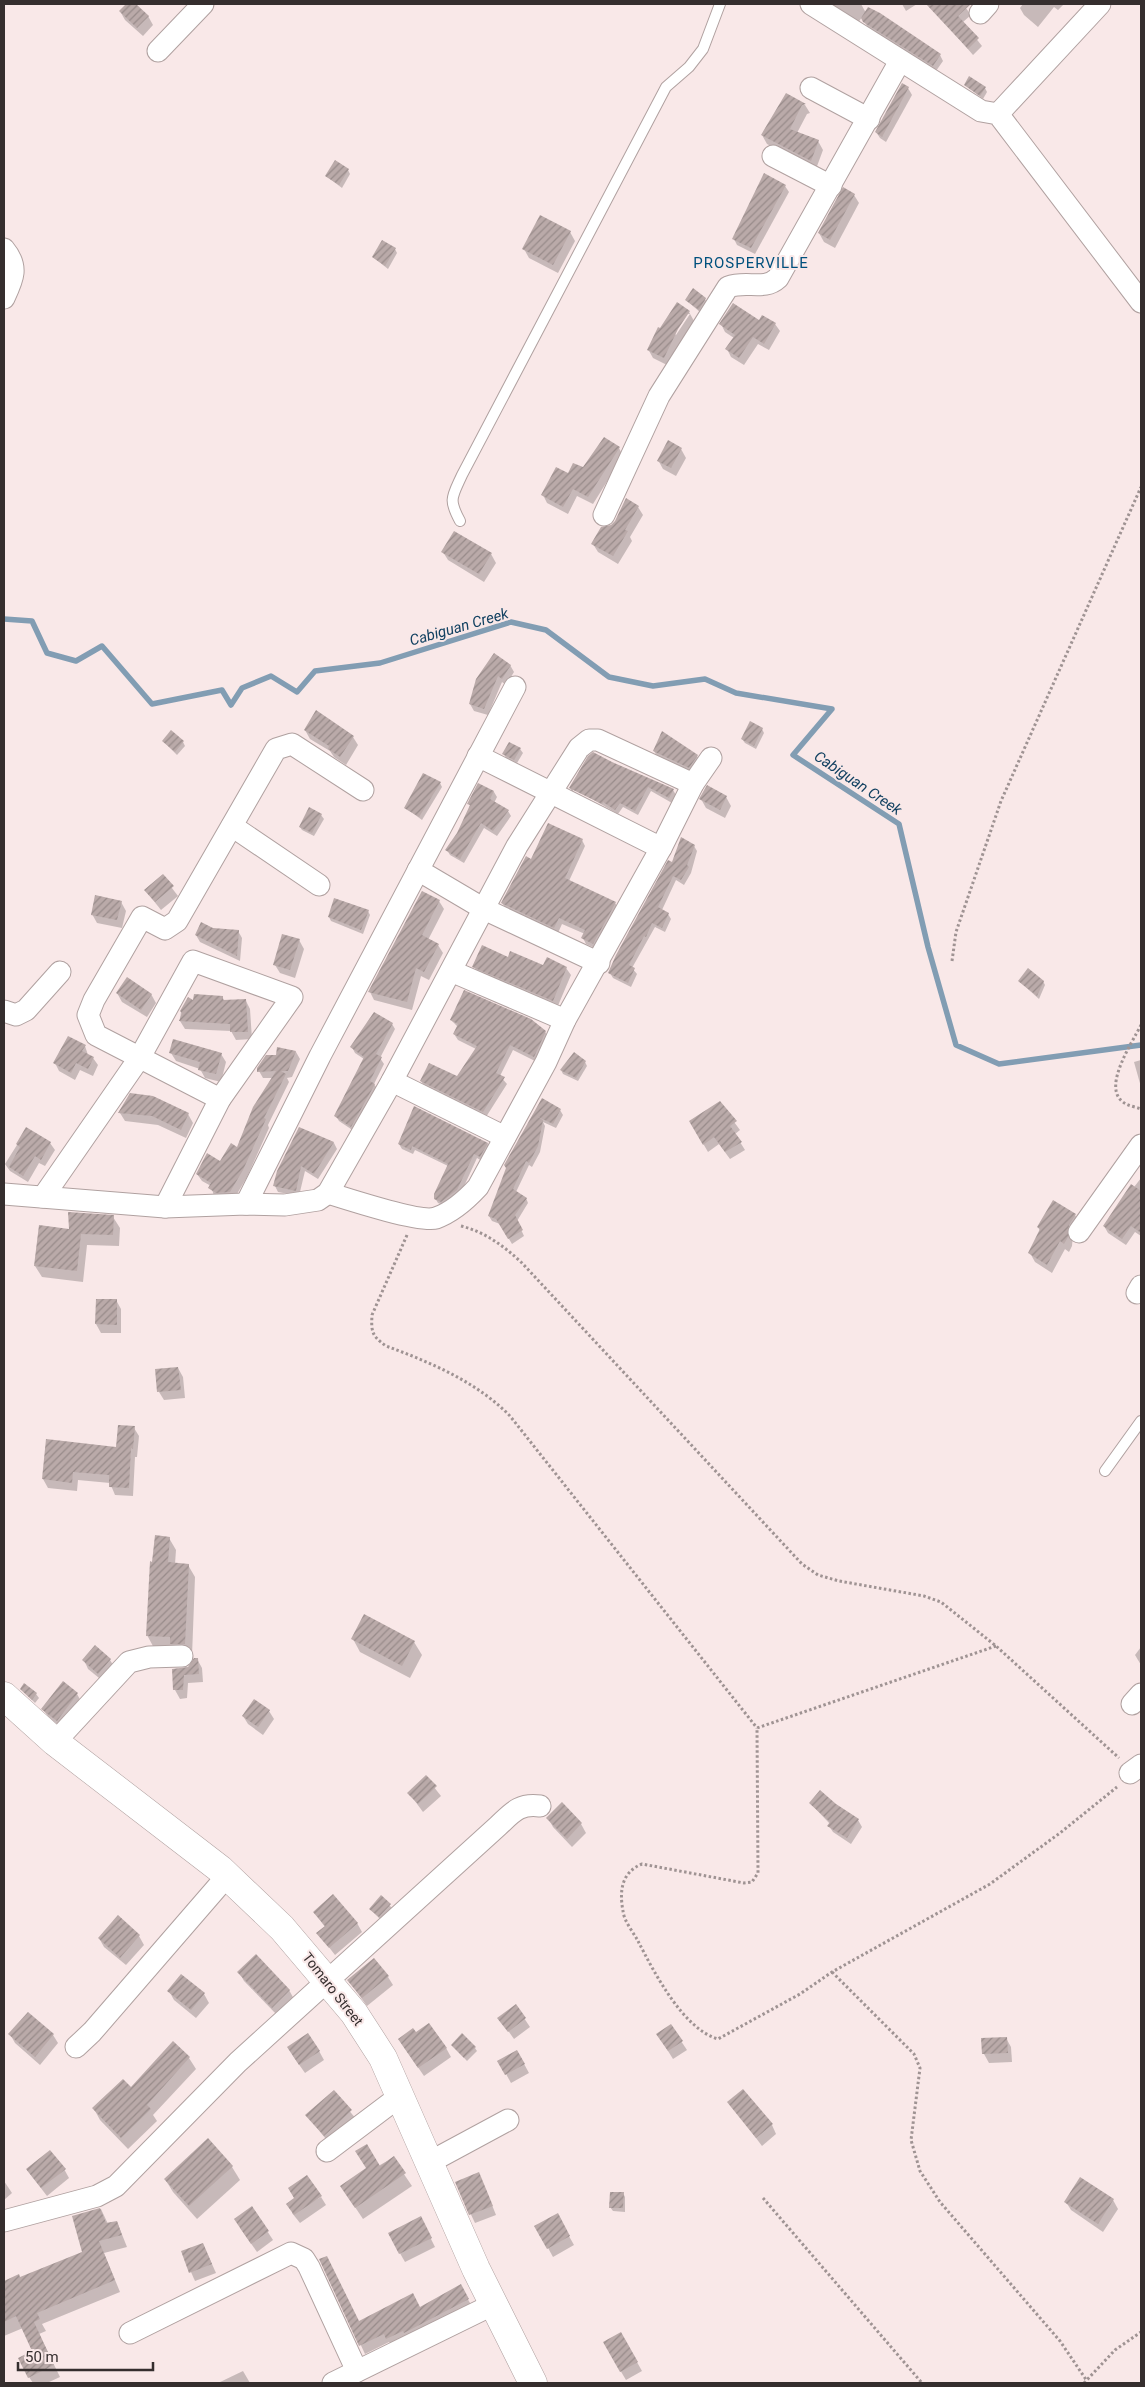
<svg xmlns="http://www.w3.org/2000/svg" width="1145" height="2387" font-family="Roboto,sans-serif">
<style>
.shadow{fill:#0003;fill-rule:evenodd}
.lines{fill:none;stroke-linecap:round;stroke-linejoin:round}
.stream{stroke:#829db3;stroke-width:5.5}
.building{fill:url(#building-hatch)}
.lane-casing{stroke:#b0a1a0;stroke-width:12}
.street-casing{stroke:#b0a1a0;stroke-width:23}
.secondary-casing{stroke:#b0a1a0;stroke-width:29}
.path{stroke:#9f9393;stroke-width:3;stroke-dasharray:2.5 2.5;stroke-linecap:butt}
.lane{stroke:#fff;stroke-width:10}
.street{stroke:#fff;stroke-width:21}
.secondary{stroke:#fff;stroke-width:28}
.labels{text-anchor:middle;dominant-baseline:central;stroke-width:4;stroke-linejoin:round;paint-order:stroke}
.street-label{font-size:14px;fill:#352e2e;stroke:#f9e8e8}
.neighbourhood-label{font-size:15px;letter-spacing:1px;fill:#00507d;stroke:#f9e8e8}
.water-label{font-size:15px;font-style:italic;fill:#124161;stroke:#f9e8e8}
</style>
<defs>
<pattern id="building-hatch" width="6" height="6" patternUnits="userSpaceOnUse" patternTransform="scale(1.25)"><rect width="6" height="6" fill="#baaaa9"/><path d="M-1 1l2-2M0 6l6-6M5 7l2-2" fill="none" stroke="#988b8a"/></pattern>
</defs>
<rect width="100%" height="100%" fill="#f9e8e8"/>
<g class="shadow">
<polygon points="127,4 134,4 148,16 153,25 143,36 125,20 120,11"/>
<polygon points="827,4 861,4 866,13 940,55 943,61 936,71 868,28 862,17 858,23"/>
<polygon points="902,4 917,4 906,11"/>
<polygon points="943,4 963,4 971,15 963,22 982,46 973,55 935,11"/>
<polygon points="1023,4 1064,4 1058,10 1054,7 1038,27 1024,15 1020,8"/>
<polygon points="965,85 985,88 987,92 983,99"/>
<polygon points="908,88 912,95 886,142 880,138 876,132"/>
<polygon points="787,94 805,105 810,113 807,114 797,133 818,141 823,150 816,169 767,144 762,135"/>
<polygon points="348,170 350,174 342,188 326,176"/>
<polygon points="785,186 789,192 755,254 737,245 734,239"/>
<polygon points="854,195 859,203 835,248 824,242 819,233"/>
<polygon points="570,232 575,241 558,273 529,258 524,249"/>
<polygon points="395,249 397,253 388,269 373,257"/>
<polygon points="705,299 707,303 701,313 686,300"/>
<path d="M689 312 694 321 683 338 669 366 653 358 648 349 660 330ZM687 314H690L676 335 674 333Z"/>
<polygon points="760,322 775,324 780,331 769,350 758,344 744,365 731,357 727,349 734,338 725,332 721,324"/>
<polygon points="619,448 623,456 593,504 577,496 568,514 547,503 543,495 569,474 583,469"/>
<polygon points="681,449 686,458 676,476 663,469 658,460"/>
<polygon points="638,507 643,515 630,537 632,541 618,564 598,552 593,544"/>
<polygon points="443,552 491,554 496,563 484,582 448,560"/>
<polygon points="510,665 514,672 506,685 502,682 488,715 474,711 470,704 478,680"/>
<polygon points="762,729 764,733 756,749 745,743 742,739"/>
<polygon points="305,730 353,737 358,745 346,765 334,757 330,751 310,739"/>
<polygon points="163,741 183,742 185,746 177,755"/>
<polygon points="520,749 523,753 517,763 506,758 504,754"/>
<polygon points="654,751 697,756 701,762 693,774 658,758"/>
<polygon points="589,757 673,790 676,795 672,803 651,791 638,815 623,807 618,814 573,788 573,791 605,809 573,793 570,788"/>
<polygon points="424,775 440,783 442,787 422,820 406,808"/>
<polygon points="479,785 494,792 497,797 494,803 508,811 511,816 497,836 484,828 464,863 450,855 447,850 458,834 471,807 469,804"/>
<polygon points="726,797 731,806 725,818 706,808 701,799"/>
<polygon points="321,815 324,819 314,836 302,830 300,827"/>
<polygon points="582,840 585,846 569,881 615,903 619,909 597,949 586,944 583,938 585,934 562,924 558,933 506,909 502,903"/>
<polygon points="694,846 697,851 691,873 684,885 676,880 662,910 668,914 671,919 665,932 655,927 632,968 637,974 631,987 613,978 610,973 672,864"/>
<polygon points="162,875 178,896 161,910 145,890"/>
<polygon points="439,901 444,909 428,940 438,945 443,953 429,980 421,976 412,1010 374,1000 370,992"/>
<polygon points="121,902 126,911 122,928 97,923 92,914"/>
<polygon points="368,911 370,915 363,934 331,921 329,917"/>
<polygon points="213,929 238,931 242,938 240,961 200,942 196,935"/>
<polygon points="299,940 304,949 295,978 280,973 275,965"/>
<polygon points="508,958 544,967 566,968 571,975 557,1008 478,974 474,966"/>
<polygon points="1043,981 1045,985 1039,999 1020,982"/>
<polygon points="117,993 151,994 156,1003 147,1017 122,1002"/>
<polygon points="222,997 225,1001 246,1001 250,1009 252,1039 236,1040 231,1031 185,1029 180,1021 181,1011 194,1002"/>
<polygon points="451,1020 545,1032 549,1037 537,1062 513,1050 500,1076 507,1084 486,1117 424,1086 421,1081 457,1078 476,1049 458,1040 454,1034 458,1027"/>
<polygon points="392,1024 395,1029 380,1058 384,1064 374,1084 378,1090 354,1131 339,1121 336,1116 364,1059 355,1053 352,1047"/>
<polygon points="85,1046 88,1055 93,1058 98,1065 93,1076 80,1070 75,1080 59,1071 55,1063"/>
<polygon points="278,1048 296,1052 300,1059 292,1077 287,1078 289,1082 268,1125 269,1128 247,1177 234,1199 214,1196 211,1186 202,1181 197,1174 220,1162 238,1148 273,1078 263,1078 259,1071 277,1056"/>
<polygon points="171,1053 221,1054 226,1062 221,1082 205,1078 200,1069 176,1061"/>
<polygon points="1141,1060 1141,1087 1134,1062"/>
<polygon points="585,1062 587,1066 578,1081 563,1074 561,1070"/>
<polygon points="543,1100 560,1110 563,1115 556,1128 543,1122 545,1126 540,1152 532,1167 529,1165 516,1192 526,1198 528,1203 517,1221 524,1236 512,1244 500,1224 492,1221 489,1216"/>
<polygon points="720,1103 740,1130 735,1134 745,1150 730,1159 719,1144 708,1152 690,1121"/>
<polygon points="120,1113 188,1114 193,1123 186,1138 158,1125 125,1121"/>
<polygon points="299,1128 334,1143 337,1149 318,1179 305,1171 299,1196 278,1192 275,1186"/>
<polygon points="27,1129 50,1143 55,1150 45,1166 39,1163 28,1182 10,1171 5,1164"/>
<polygon points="487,1143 490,1148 482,1161 477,1158 460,1195 445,1206 438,1203 435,1198 448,1166 415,1150 413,1154 402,1149 399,1144"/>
<polygon points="1141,1178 1141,1236 1135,1232 1126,1245 1108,1233 1104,1226"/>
<polygon points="1054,1202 1075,1215 1080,1224 1073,1234 1072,1246 1069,1252 1065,1249 1052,1273 1035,1262 1030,1253 1040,1231 1038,1227"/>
<polygon points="113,1217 120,1228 119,1246 87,1245 83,1282 42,1277 35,1266 71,1231"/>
<polygon points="116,1300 121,1309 121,1333 101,1333 96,1324"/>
<polygon points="178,1368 183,1377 185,1398 164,1400 159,1392"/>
<polygon points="134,1428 139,1436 137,1457 135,1457 133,1496 115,1495 110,1483 78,1480 77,1491 48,1488 43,1479 117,1449"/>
<polygon points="169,1538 176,1550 175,1564 188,1565 195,1577 192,1656 154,1648 147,1635 154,1563"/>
<polygon points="353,1639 414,1642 422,1655 410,1678 360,1652"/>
<polygon points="1141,1647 1141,1665 1135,1655"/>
<polygon points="197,1659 202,1668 203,1682 188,1683 187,1698 180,1699 175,1690 173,1670 189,1668"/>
<polygon points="84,1660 110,1660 115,1668 104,1682 88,1669"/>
<polygon points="21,1689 36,1694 39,1698 35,1703"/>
<polygon points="77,1694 82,1703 62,1728 48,1717 43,1709"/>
<polygon points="269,1711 274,1719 263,1735 248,1724 243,1716"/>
<polygon points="426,1777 441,1796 423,1812 409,1793"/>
<polygon points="810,1803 835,1805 858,1820 862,1827 851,1844 833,1832 829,1826 830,1824"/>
<polygon points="562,1804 581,1824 586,1833 572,1847 553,1827 548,1818"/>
<polygon points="381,1897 393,1909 381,1920 370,1909"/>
<polygon points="314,1912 357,1923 362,1932 335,1955 318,1933 325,1927"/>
<polygon points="118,1917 139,1936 144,1945 126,1965 104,1947 99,1938"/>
<polygon points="239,1972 289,1990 294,1999 277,2015 244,1981"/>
<polygon points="388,1977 393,1985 367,2006 348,1980"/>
<polygon points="169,1991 204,1994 209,2003 196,2018 174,2000"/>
<polygon points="516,2006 530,2027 514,2039 499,2018"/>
<polygon points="671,2026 687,2050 673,2059 663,2043"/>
<polygon points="10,2034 53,2035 58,2043 40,2065 15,2043"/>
<polygon points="1006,2038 1011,2047 1012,2062 989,2063 984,2054 983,2039"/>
<polygon points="173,2043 189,2058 196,2069 153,2115 157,2121 128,2149 100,2120 94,2109 131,2089"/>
<polygon points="452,2045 475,2048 477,2051 467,2061"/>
<polygon points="404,2047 446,2048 451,2057 424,2076"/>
<polygon points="319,2051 324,2060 305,2073 293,2056"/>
<polygon points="517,2051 529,2073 511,2083 499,2061"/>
<polygon points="334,2092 356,2119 329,2143 307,2115"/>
<polygon points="729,2102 772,2125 776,2134 762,2146"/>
<polygon points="208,2140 232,2167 240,2180 197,2219 173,2192 165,2179"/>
<polygon points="393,2158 412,2186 363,2219 341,2186"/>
<polygon points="64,2169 69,2178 47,2196 27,2170"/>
<polygon points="4,2181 12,2193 4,2200"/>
<polygon points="456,2183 483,2183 496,2215 475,2223"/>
<polygon points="623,2193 625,2197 625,2212 613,2211 610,2207"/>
<polygon points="321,2197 326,2205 300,2223 292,2213"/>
<polygon points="1113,2200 1118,2209 1103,2232 1071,2210 1066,2202"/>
<polygon points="252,2208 273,2240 257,2252 240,2228"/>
<polygon points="101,2209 108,2224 117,2222 127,2247 104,2253 120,2292 42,2324 46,2331 39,2334 60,2377 47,2383 33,2383 29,2377 34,2352 23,2328 4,2336 4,2282 18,2275 20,2279 84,2253 73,2217"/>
<polygon points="557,2215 574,2245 553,2257 536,2226"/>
<polygon points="425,2227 435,2247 405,2262 389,2234"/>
<polygon points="203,2244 216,2273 195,2281 182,2252"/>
<polygon points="321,2260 359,2323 420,2308 460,2286 473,2308 392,2346 389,2342 365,2354"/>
<polygon points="621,2334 642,2371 626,2380 604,2343"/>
<polygon points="243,2371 250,2383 218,2383"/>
</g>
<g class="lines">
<polyline class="stream" points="4,619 32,621 47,653 76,661 102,646 152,704 222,690 231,705 242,688 271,676 297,692 315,671 380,663 511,622 546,630 609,677 653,686 705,679 736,693 832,709 793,755 899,824 928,947 956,1045 999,1064 1141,1045"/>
</g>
<g class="building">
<polygon points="126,4 136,4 149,16 137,28 119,11"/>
<polygon points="926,4 971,4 958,16 979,38 968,49"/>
<polygon points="868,7 880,13 941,54 933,66 863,22 861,18"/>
<polygon points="969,76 986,87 980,96 964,85"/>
<polygon points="902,83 909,87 882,137 875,132"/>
<polygon points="786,93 806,104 802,105 790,129 819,140 811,161 761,135"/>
<polygon points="335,160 349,169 339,185 325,176"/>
<polygon points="764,173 786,185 751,248 732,239"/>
<polygon points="843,187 855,194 830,240 818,233"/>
<polygon points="540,215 571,231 553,265 522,249"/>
<polygon points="382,240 396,248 385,266 372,257"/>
<polygon points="693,288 706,298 699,310 685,300"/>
<polygon points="677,302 690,311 678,329 664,358 647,350 658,327 660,328"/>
<polygon points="733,303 759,320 762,315 776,323 764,344 753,337 739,358 725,349 735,335 719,324"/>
<polygon points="604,437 620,447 588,497 573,489 563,507 541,495 556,467 568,473 573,463 583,467"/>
<polygon points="668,440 682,448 671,468 657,461"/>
<polygon points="626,498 639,506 625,530 628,531 613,556 591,544 601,527 611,525 615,521"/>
<polygon points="454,531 492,553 479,574 441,552"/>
<polygon points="494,653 511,665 502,679 498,676 484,709 469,704 476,679"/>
<polygon points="316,710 354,736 340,757 328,749 329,746 304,730"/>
<polygon points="750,721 763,728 754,746 741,739"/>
<polygon points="171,730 184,741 175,752 162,741"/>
<polygon points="662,731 698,755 689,768 653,751"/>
<polygon points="509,742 521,748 514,760 502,754"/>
<polygon points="593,752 612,762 674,789 669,798 648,787 635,811 620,803 615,810 603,802 602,804 569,788 588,756"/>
<polygon points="423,773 441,782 419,817 404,808"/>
<polygon points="478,783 494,791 490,799 509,810 493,831 481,823 460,859 445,850 457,833 470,805 467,804"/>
<polygon points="707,785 727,796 720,810 699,799"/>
<polygon points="309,807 322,814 312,833 299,827"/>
<polygon points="548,823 583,839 565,878 616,902 593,944 581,938 585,930 559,918 554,928 501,903 526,856 531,859"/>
<polygon points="681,837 695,845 687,865 689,867 681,880 673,876 658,907 669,913 662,928 652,923 646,937 644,936 629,965 635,968 628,983 608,973 616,955 668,860 672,862"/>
<polygon points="163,874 174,886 155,902 144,890"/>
<polygon points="422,891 440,900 422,935 439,944 424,972 416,968 407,1002 368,992"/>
<polygon points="95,895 122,901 117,920 91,915"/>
<polygon points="334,898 369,910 361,930 328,917"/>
<polygon points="201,922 213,928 239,930 237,956 195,935"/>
<polygon points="282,934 300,939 290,970 273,965"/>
<polygon points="482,945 508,957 510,951 543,965 547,957 567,967 553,1001 472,967"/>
<polygon points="1028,968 1044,981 1037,996 1018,981"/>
<polygon points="127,977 152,994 141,1010 116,993"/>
<polygon points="464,990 531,1019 546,1031 534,1057 510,1045 496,1073 505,1077 483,1112 420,1081 429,1063 457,1076 477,1046 453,1034 458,1024 450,1020"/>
<polygon points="194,994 223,996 223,1000 246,999 248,1032 230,1032 230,1024 179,1021 182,1013 180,1011 188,997 193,1000"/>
<polygon points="374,1012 393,1023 376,1054 382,1057 370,1081 375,1084 351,1127 334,1116 364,1057 350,1047"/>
<polygon points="68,1036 86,1045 82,1051 94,1057 88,1069 76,1063 71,1073 53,1063"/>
<polygon points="173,1039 222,1053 216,1074 198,1070 200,1062 169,1053"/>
<polygon points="277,1047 296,1051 288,1071 281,1071 286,1074 264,1118 266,1119 243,1170 230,1192 216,1193 208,1188 211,1183 196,1174 207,1153 220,1161 231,1143 237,1147 253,1107 276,1071 257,1072 257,1068 266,1055 276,1055"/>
<polygon points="574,1052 586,1061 576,1078 560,1070"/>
<polygon points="130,1093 153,1096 189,1113 181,1130 152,1116 118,1113"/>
<polygon points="542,1098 561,1109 553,1124 536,1116 543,1120 538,1146 529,1163 526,1161 513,1189 527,1198 515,1215 523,1230 508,1239 496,1219 488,1216 506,1168 504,1165"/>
<polygon points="720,1101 737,1121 730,1126 742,1142 725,1152 714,1137 703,1145 689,1121"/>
<polygon points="414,1106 488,1143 480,1157 474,1154 457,1190 441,1202 434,1199 434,1194 448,1164 412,1146 411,1150 398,1144"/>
<polygon points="26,1127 51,1142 41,1160 35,1156 23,1176 9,1167 20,1147 16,1144"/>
<polygon points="299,1127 334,1142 314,1174 301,1166 296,1191 273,1186 277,1171"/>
<polygon points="1131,1184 1141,1191 1141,1233 1131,1226 1122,1239 1103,1226"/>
<polygon points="1053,1200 1076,1214 1069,1225 1068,1237 1064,1244 1060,1241 1047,1265 1028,1253 1040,1229 1037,1227"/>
<polygon points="68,1212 114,1215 113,1235 81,1234 77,1271 34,1266 39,1225 69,1229"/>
<polygon points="96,1299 117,1299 117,1325 95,1324"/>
<polygon points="178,1367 181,1390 157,1392 155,1369"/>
<polygon points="118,1425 135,1426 133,1449 131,1448 129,1488 109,1487 109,1475 73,1472 72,1483 42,1479 46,1439 116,1447"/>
<polygon points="155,1535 170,1537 168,1562 189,1564 185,1644 170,1644 170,1637 146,1636 150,1561 152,1562"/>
<polygon points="364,1614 415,1641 402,1666 351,1639"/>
<polygon points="95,1645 111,1659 98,1674 82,1660"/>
<polygon points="194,1658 198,1658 199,1674 184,1675 183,1690 173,1690 172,1669 188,1667"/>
<polygon points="63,1681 78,1693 57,1721 41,1709"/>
<polygon points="24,1683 37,1693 32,1700 20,1689"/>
<polygon points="254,1699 270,1710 258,1727 242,1716"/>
<polygon points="426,1775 437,1786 418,1804 407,1793"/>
<polygon points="820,1790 836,1804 859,1819 847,1838 827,1826 830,1822 809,1803"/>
<polygon points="562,1802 582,1823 567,1839 546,1818"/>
<polygon points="333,1894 358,1923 329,1948 316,1933 325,1926 313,1912"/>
<polygon points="381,1895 391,1904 379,1917 369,1909"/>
<polygon points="118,1915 140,1935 120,1958 98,1938"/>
<polygon points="256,1954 290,1990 272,2008 237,1972"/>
<polygon points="374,1958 389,1976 362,1998 347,1980"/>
<polygon points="181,1974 205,1993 191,2010 167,1991"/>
<polygon points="516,2004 526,2018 508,2032 497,2018"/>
<polygon points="28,2012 54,2034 35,2057 8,2034"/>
<polygon points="429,2023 447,2048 418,2068 398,2039 413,2028 416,2032"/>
<polygon points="671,2024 683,2041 668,2051 656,2034"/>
<polygon points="308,2033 320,2051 299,2065 287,2047"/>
<polygon points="462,2033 476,2047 464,2058 451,2045"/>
<polygon points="1007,2037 1008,2053 982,2054 981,2038"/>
<polygon points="173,2041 190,2057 147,2105 151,2109 121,2138 92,2108 123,2079 131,2087"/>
<polygon points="517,2050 525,2064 505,2075 497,2061"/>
<polygon points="743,2089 773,2124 756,2138 727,2102"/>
<polygon points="334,2090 352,2110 324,2136 305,2115"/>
<polygon points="208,2138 233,2166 189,2206 164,2179"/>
<polygon points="367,2144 380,2166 394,2156 406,2173 355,2208 340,2186 366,2168 355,2151"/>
<polygon points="50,2150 66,2169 41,2188 26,2169"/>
<polygon points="479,2172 493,2206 469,2215 455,2182"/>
<polygon points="307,2175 322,2196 294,2215 286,2204 294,2198 288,2188"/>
<polygon points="1080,2177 1114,2199 1098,2224 1064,2202"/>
<polygon points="610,2192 624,2192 623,2208 609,2208"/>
<polygon points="252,2206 269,2231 251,2244 234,2219"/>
<polygon points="100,2208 106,2223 117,2221 122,2235 99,2241 115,2280 37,2313 40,2319 34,2322 54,2365 28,2378 18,2358 32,2351 16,2316 4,2322 4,2281 19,2274 20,2277 82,2252 72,2216"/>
<polygon points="558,2213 570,2236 547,2249 534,2226"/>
<polygon points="421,2216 432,2238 399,2254 388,2233"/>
<polygon points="203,2243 212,2264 189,2273 181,2251"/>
<polygon points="327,2256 359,2321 413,2293 420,2307 461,2284 469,2299 404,2333 403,2331 386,2339 384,2334 359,2346 319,2259"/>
<polygon points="621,2332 638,2362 620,2372 603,2342"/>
</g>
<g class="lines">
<defs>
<g id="lane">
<path d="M460 521C448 499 452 497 462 475L666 87 689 67 703 49 720 4"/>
<polyline points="1105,1471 1141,1421"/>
</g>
<g id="street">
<polyline points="811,4 981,111 998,114 1141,302"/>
<polyline points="980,13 988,4"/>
<polyline points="158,51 203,4"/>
<polyline points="811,88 869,119"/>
<polyline points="998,114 1100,4"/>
<polyline points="773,156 831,186"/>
<path d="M4 249C19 267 13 279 4 298"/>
<path d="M604 515 659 396 728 287C747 280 764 291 778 278L900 61"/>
<polyline points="232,826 319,885"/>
<polyline points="661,848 693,784 711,758"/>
<polyline points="418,870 484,909 599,963"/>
<polyline points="451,971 565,1020"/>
<polyline points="4,1011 16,1015 26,1010 60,972"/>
<polyline points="392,1081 505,1137"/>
<polyline points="220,1099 96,1035 88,1015 94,1000 142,917 165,929 177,921 276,749 292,744 363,790"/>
<path d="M328 1193C347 1199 421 1223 436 1218 453 1212 466 1200 478 1187L546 1062 565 1020 661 848 478 756"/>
<polyline points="4,1194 165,1207 246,1204 285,1205 318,1200 328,1193 392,1081 517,846 579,748 589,740 598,740 693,784"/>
<polyline points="43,1197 140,1057 193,961 292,997 220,1099 165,1207"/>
<polyline points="246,1204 320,1056 515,687"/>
<polyline points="1079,1232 1141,1145"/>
<polyline points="1137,1293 1141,1286"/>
<polyline points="1132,1704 1141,1694"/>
<polyline points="55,1742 129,1662 149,1657 182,1656"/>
<polyline points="1130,1773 1141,1765"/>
<polyline points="76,2047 92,2032 227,1876"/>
<polyline points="327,2151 400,2096"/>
<polyline points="430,2162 508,2120"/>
<path d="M4 2221 97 2196 116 2186 238 2062 498 1826C512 1813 519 1803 540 1806"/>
<polyline points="130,2333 291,2253 304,2259 309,2267 357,2371"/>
<polyline points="333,2383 494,2304"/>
</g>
<polyline id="secondary" points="4,1696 55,1742 220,1869 282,1928 354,2013 383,2058 476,2269 533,2383"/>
</defs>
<use href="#lane" class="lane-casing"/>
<use href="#street" class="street-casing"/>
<use href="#secondary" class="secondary-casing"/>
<g class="path">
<polyline points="952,961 956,932 1001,801 1141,487"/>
<path d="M1141 1025C1132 1043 1102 1087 1123 1102 1128 1106 1136 1107 1141 1109"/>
<path d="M461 1226C485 1232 504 1246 522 1263L802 1564 818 1575 839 1581 924 1596 941 1602 996 1646 1119 1758"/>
<path d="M407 1235 372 1315C371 1332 372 1336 386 1346 430 1362 477 1382 510 1416L757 1728"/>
<path d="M996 1646 757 1728 758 1873 752 1882 744 1883 642 1864C622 1872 619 1890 623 1911 624 1921 633 1932 638 1941 654 1972 683 2029 718 2039L800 1994 832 1972 990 1884 1060 1833 1117 1787"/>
<polyline points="832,1972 914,2054 920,2068 911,2140 920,2171 940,2202 1060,2341 1087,2381"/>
<polyline points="763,2198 922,2383"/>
<polyline points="1084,2383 1115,2350 1141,2332"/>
</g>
<use href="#lane" class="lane"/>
<use href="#street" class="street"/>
<use href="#secondary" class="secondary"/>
</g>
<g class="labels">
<g class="street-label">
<text transform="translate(333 1989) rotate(52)">Tomaro Street</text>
</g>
<g class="neighbourhood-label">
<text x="751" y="263">PROSPERVILLE</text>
</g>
<g class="water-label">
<text transform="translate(459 627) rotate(-16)">Cabiguan Creek</text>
<text transform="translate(858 783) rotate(34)">Cabiguan Creek</text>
</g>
</g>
<rect width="1145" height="2387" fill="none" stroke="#352e2e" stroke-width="10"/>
<path d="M18 2362v8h135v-8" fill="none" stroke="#352e2e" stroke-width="2.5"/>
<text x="25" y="2362" font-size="15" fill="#352e2e" stroke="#f9e8e8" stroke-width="4" paint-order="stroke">50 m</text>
</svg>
